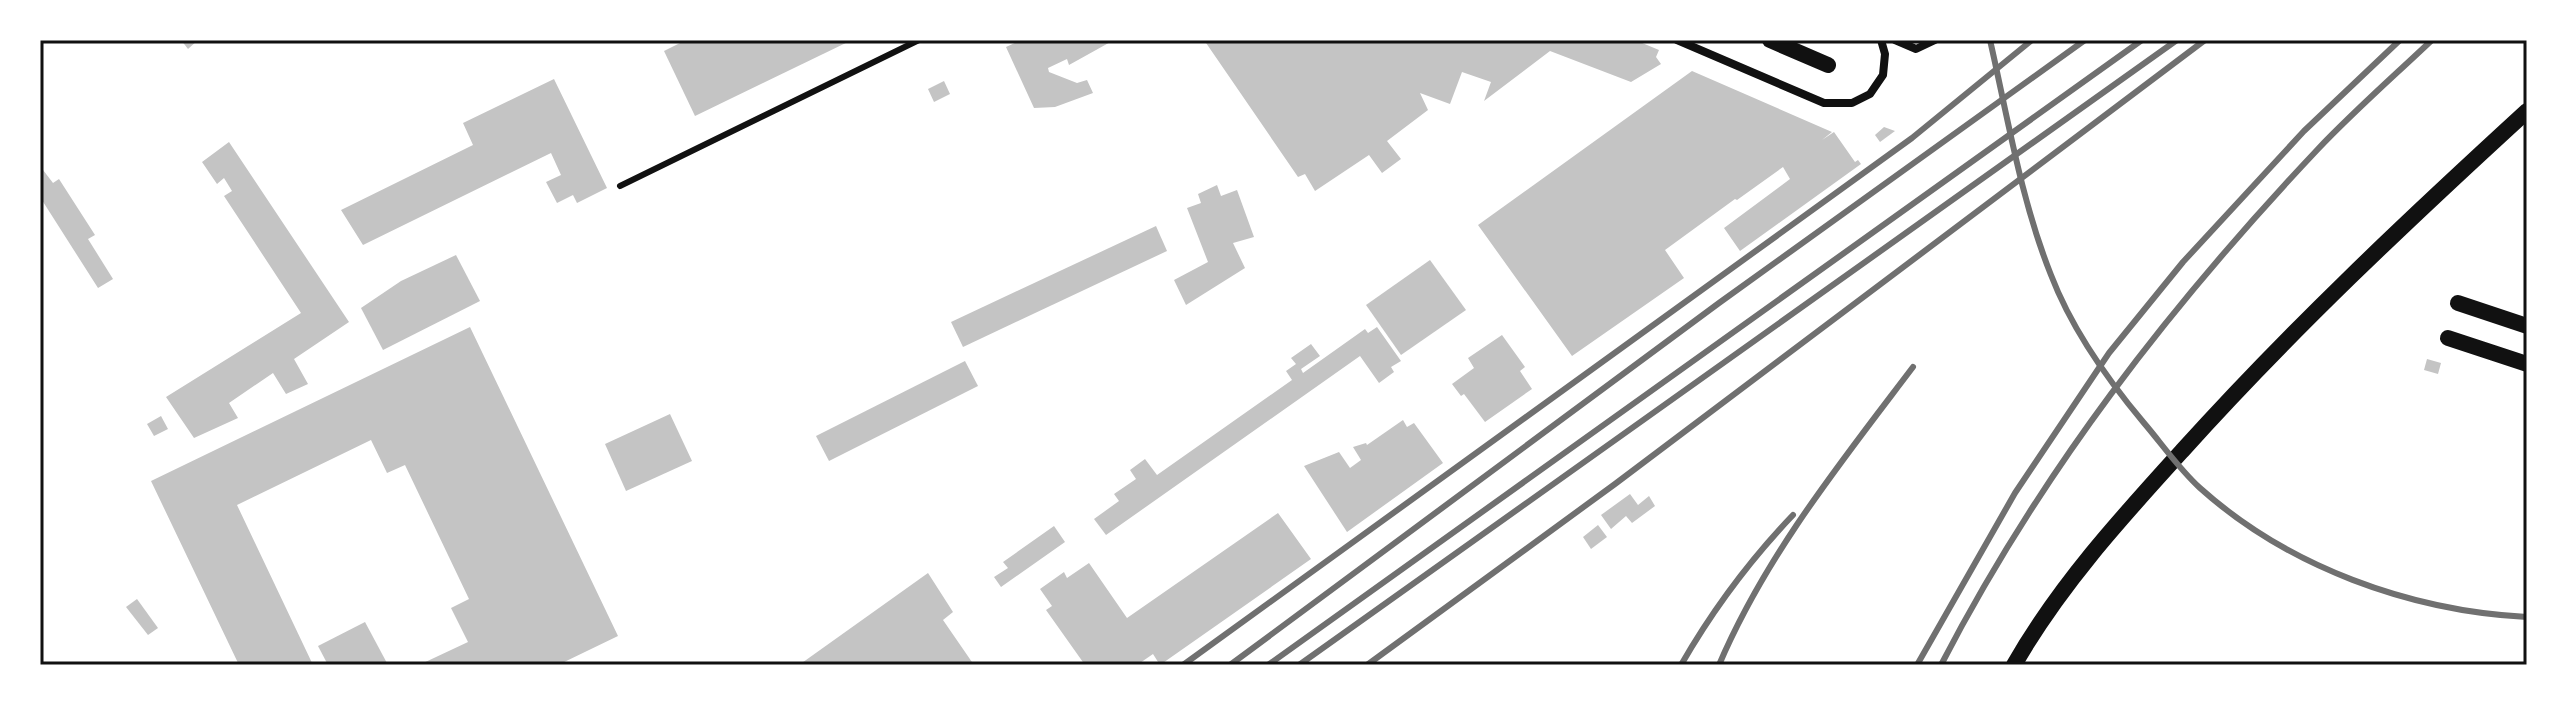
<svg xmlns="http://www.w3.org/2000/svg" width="2567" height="705" font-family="Inter,sans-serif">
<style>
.building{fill:#c4c4c4}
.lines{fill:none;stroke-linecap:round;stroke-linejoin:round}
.service{stroke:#111;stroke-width:6}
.minor{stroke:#111;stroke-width:8}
.secondary{stroke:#111;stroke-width:16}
.rail{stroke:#707070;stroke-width:6}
.neatline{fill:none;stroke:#111;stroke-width:3}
</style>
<rect width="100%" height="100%" fill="#fff"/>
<g class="building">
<polygon points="181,40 198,40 188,49"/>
<polygon points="686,40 852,40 695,116 664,51"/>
<polygon points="1021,40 1114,40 1069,65 1067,59 1048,68 1049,72 1077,83 1087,80 1093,93 1055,107 1034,108 1006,47"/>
<polygon points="1204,40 1635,40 1659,50 1656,57 1661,64 1631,82 1550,51 1484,101 1491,82 1462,72 1450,104 1420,93 1428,110 1387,141 1401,159 1382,173 1369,155 1315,191 1305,174 1298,177"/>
<polygon points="1692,71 1832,132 1822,140 1834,132 1855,162 1858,160 1861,164 1740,251 1724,228 1790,179 1783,167 1737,200 1735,199 1665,250 1684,278 1572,356 1478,225"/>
<polygon points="554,79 607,188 577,203 573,195 557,203 546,182 561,175 551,153 363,245 341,210 473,145 463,123"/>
<polygon points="944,81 950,94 934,102 928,89"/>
<polygon points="1884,127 1895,131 1880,142 1875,135"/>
<polygon points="229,142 349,322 294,359 308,384 286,394 273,373 229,403 238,418 194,438 166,397 301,313 224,196 232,191 224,178 217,184 202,162"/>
<polygon points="40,166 53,183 59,179 95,235 88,239 113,279 98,288 40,197"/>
<polygon points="1217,185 1221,196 1237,190 1254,237 1233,243 1245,268 1186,305 1174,280 1208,262 1187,208 1201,203 1198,194"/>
<polygon points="1156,226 1167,251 963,347 951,322"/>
<polygon points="456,255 480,301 383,350 361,308 401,281"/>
<polygon points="1430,260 1466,310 1401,355 1366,305"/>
<polygon points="470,327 618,636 558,665 419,665 468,642 451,608 469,599 405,465 387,473 371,440 237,505 313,665 239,665 151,481"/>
<polygon points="1377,327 1401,361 1391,367 1394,372 1379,383 1360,356 1106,535 1094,519 1119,501 1114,494 1136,479 1130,470 1145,459 1157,475 1292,380 1286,371 1296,364 1291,358 1311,344 1320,356 1301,369 1303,373 1365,329 1368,333"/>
<polygon points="1502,335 1525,367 1520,371 1532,389 1485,422 1464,394 1461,396 1452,384 1474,368 1468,358"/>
<polygon points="2427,359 2441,363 2438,374 2424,370"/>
<polygon points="965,361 978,386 829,461 816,436"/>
<polygon points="670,414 692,461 626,491 605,444"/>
<polygon points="161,416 168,429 154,436 147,424"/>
<polygon points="1403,420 1407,427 1414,423 1443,463 1347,532 1304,466 1339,452 1350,468 1361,460 1353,447 1366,443 1367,445"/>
<polygon points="1630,494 1638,505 1649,496 1655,506 1632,523 1626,516 1611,529 1601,515"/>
<polygon points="1278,513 1311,559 1160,665 1153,654 1137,665 1085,665 1046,610 1052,606 1040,589 1064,572 1067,578 1089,563 1127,618"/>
<polygon points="1598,525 1607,537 1591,549 1583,537"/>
<polygon points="1054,526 1065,542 1001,587 994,577 1008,568 1003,562"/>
<polygon points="928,573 953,612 943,620 974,665 799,665"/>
<polygon points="137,599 158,628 148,635 126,607"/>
<polygon points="365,622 388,665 328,665 318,646"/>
</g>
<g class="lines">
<polyline class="service" points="620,186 919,40"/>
<g class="minor">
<polyline points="1677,40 1824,103 1852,103 1870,94 1883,75 1885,54 1881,40"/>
<polyline points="1895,40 1916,49 1935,40"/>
</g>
<g class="secondary">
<polyline points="1770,40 1828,65"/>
<polyline points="2458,303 2527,326"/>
<polyline points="2448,338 2527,364"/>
<path d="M2014 665C2059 586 2121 518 2182 451 2290 331 2408 220 2527 111"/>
</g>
<g class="rail">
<path d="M1990 40C2008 119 2021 200 2051 275 2072 330 2107 379 2144 423 2162 444 2179 469 2200 488 2288 567 2410 611 2527 617"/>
<polyline points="1183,665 1912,138 2032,40"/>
<polyline points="1230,665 1719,303 2085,40"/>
<polyline points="1268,665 2142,40"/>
<polyline points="1299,665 2177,40"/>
<polyline points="1367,665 1615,484 2205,40"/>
<path d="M1681 665C1712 611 1750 560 1793 515"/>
<path d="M1719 665C1766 555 1841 462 1913 367"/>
<polyline points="1917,665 2015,493 2109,353 2183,262 2304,131 2400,40"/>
<path d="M1941 665C2041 472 2169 307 2318 149 2354 111 2394 76 2432 40"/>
</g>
</g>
<rect width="2567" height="705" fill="none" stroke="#ffffff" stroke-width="84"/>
<rect x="42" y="42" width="2483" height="621" class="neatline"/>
</svg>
